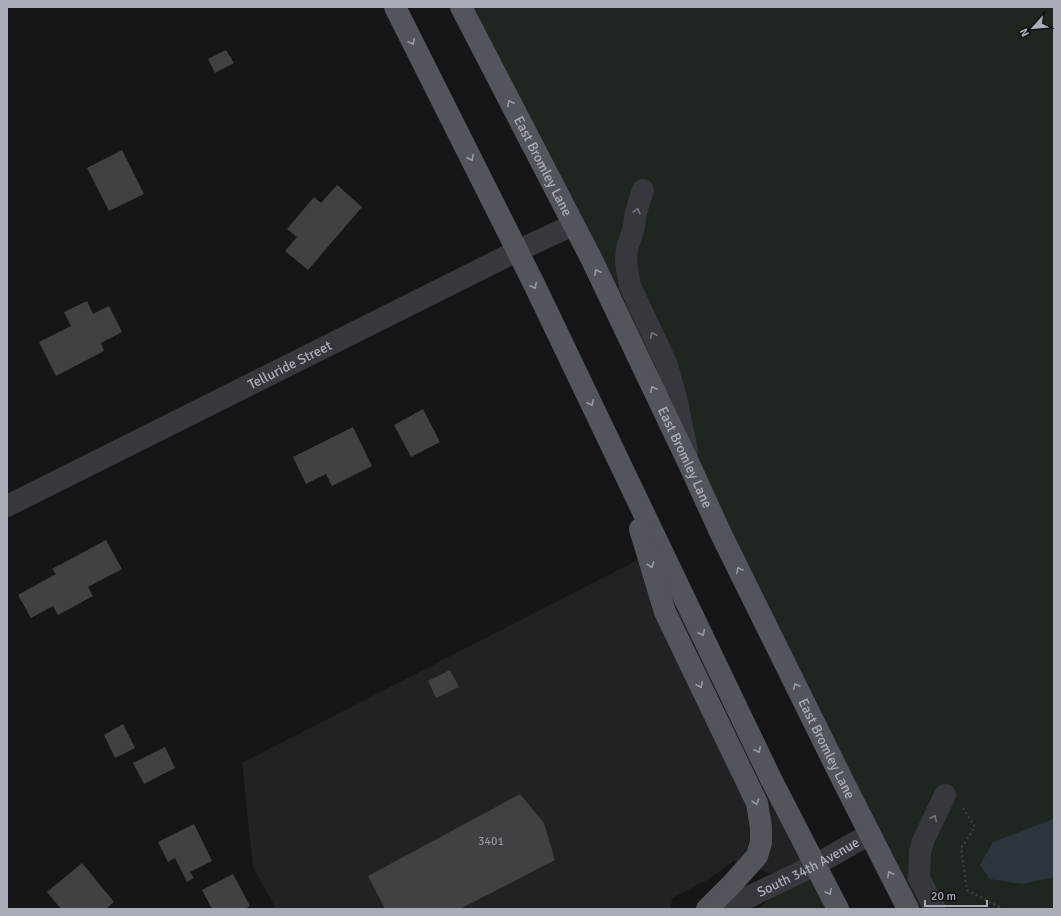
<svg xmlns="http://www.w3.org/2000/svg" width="1061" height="916" font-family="Signika,sans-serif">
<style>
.built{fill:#222225}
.green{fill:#1e261f}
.water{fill:#2c353c}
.building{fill:#404145}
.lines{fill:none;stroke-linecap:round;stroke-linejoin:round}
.path{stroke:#3d3f44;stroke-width:2.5;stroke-dasharray:2 3;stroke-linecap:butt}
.minor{stroke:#37383d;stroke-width:22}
.major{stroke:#53555c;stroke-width:22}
.oneway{stroke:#979ba6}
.oneway2{stroke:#757881}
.labels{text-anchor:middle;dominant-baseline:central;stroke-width:3.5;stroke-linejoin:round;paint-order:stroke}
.number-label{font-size:12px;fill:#8e929b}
.street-label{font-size:14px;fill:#a8adb8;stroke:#111113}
</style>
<rect width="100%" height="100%" fill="#161618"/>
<polygon class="built" points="660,547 815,865 787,879 734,861 707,880 672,898 671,909 276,909 253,867 242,763 630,564"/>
<g class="green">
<polygon points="464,7 1054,7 1054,909 908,909"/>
<polygon points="815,865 838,909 759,909 787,879"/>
</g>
<polygon class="water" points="1053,819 1054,819 1054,877 1022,884 990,879 980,865 993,842"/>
<g class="building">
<polygon points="226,50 234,63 215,73 208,59"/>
<polygon points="122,150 144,194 109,211 87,168"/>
<polygon points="337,185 362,207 308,270 285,251 297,237 287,229 314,197 321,203"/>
<polygon points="87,301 93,314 109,306 122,332 101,343 104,351 56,376 39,342 71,326 64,312"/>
<polygon points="423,409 440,442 411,457 394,425"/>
<polygon points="353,427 372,466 332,486 326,474 306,484 293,457"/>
<polygon points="106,540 122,569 88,587 93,596 58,615 53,606 31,618 18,595 56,574 52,569"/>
<polygon points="450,670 459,687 436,698 428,681"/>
<polygon points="123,724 135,748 115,758 104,735"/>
<polygon points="165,747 175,768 144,784 133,763"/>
<polygon points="520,794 544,823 555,860 460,909 385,909 368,876"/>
<polygon points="194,824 212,861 190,872 194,878 187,882 175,858 168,862 158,842"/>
<polygon points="82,863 114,902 106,909 61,909 47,892"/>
<polygon points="233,874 250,906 245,909 212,909 202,890"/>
</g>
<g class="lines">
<polyline class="path" points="963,808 975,827 961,848 967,890 1003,909"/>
<g class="minor">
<polyline points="643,190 636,212 634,227 627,249 626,262 630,286 667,365 677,402 687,451"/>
<path id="s1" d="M7 506 517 251 573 225"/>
<path id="s2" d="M724 909 815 865 870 834"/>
<polyline points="935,909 919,878 920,852 923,841 945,795"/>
</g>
<g class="major">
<polyline points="395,7 534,284 771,779 838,909"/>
<path id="s3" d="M461 7 591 258 690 466 721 534 844 783 908 909"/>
<polyline points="640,529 665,612 757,803 761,827 761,843 757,856 732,884 707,909"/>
</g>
</g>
<defs><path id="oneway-chevron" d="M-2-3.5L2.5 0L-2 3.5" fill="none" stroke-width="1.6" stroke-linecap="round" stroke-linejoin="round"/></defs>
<g class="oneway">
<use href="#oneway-chevron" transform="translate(412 42) rotate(63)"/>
<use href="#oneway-chevron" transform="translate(510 103) rotate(-117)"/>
<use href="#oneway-chevron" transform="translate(471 158) rotate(63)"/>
<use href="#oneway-chevron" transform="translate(597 272) rotate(-116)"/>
<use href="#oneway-chevron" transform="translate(534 286) rotate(64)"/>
<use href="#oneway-chevron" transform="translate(653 389) rotate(-116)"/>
<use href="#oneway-chevron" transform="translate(591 403) rotate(64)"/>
<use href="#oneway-chevron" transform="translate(651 565) rotate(73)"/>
<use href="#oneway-chevron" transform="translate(739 570) rotate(-116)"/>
<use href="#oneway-chevron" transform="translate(702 633) rotate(64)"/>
<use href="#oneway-chevron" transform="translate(700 685) rotate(64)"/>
<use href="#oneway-chevron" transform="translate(796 686) rotate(-116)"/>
<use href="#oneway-chevron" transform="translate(758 750) rotate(64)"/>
<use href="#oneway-chevron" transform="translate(756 802) rotate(71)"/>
<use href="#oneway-chevron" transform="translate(890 874) rotate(-117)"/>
<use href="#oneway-chevron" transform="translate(829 892) rotate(62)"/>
</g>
<g class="oneway2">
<use href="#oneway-chevron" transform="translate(637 211) rotate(-77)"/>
<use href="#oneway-chevron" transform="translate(653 335) rotate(-114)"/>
<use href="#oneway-chevron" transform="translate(934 818) rotate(-64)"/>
</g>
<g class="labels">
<g class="number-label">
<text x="491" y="841">3401</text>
</g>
<g class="street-label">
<text stroke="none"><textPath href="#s3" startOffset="179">East Bromley Lane</textPath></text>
<text stroke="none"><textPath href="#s1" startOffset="316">Telluride Street</textPath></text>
<text stroke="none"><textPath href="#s3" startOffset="503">East Bromley Lane</textPath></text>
<text stroke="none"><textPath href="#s3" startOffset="827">East Bromley Lane</textPath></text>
<text stroke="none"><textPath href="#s2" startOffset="94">South 34th Avenue</textPath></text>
</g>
</g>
<rect width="1061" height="916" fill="none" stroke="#a8adb8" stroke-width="16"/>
<g transform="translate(1033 28) rotate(243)" stroke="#111113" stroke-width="3" paint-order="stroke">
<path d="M0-3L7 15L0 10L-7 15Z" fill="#a8adb8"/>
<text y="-6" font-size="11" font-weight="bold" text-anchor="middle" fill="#a8adb8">N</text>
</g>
<path d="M925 900v6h62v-6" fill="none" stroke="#a8adb8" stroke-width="2"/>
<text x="931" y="900" font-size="12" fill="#a8adb8" stroke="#111113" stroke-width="3" paint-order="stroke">20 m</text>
</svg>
